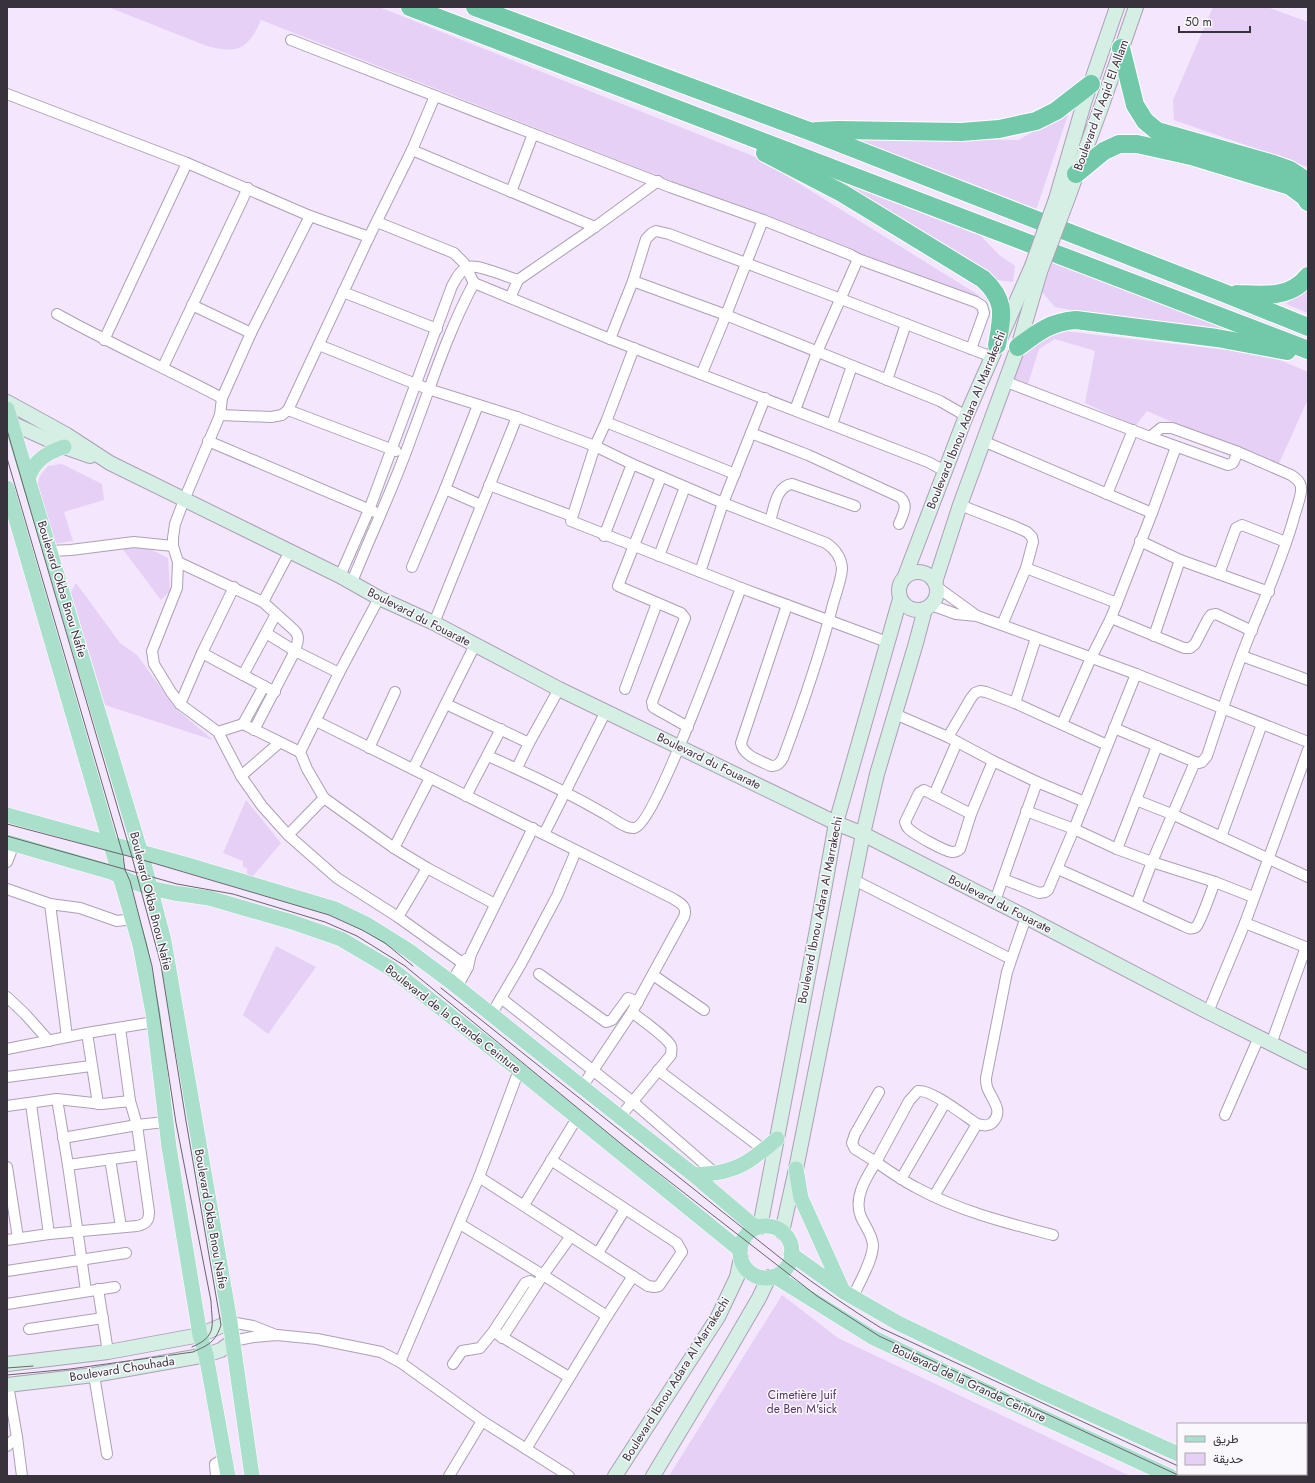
<svg xmlns="http://www.w3.org/2000/svg" width="1315" height="1483" font-family="Jost,Vazirmatn,sans-serif">
<style>
.green{fill:#e6d0f6}
.lines{fill:none;stroke-linecap:round;stroke-linejoin:round}
.street-casing{stroke:#aca0b5;stroke-width:12}
.secondary-casing{stroke:#aca0b5;stroke-width:16}
.primary-casing{stroke:#fff;stroke-width:16}
.highway-casing{stroke:#fff;stroke-width:20}
.street{stroke:#fff;stroke-width:10}
.secondary{stroke:#d5efe5;stroke-width:14}
.primary{stroke:#aadfcb;stroke-width:15}
.highway{stroke:#72c9a9;stroke-width:18}
.tram{stroke:#6b6470;stroke-width:1}
.secondary-bridge-casing{stroke:#aca0b5;stroke-width:16;stroke-linecap:butt}
.secondary-bridge{stroke:#d5efe5;stroke-width:14}
.labels{text-anchor:middle;dominant-baseline:central;stroke-width:3;stroke-linejoin:round;paint-order:stroke}
.street-label{font-size:12px;fill:#37323b;stroke:#fbf8fd}
.park-label{font-size:12px;fill:#523465;stroke:#fbf8fd}
</style>
<rect width="100%" height="100%" fill="#f3e6fd"/>
<g class="green">
<path d="M108 7H379L758 158 980 296 967 297 261 20C248 49 238 54 207 46Z"/>
<polygon points="1213,7 1267,7 1308,22 1308,167 1174,120 1173,100"/>
<polygon points="1070,109 1035,213 857,144 857,138 1019,140"/>
<polygon points="806,165 981,236 999,255 1015,266 1013,282 989,279"/>
<polygon points="1053,259 1245,335 1118,319 1055,307 1042,292"/>
<polygon points="1308,286 1308,313 1286,304"/>
<polygon points="1055,330 1253,353 1282,361 1308,372 1308,399 1277,468 1147,411 1135,426 1085,403 1095,351 1055,339 1039,349 1028,384 1010,377 1017,358"/>
<polygon points="62,464 102,484 104,500 64,512 73,541 53,544 37,486 40,476 48,466"/>
<polygon points="128,545 146,547 168,558 170,591 161,600 122,548"/>
<polygon points="76,583 120,643 137,655 176,709 213,740 105,705 71,592"/>
<polygon points="246,800 281,843 252,877 247,874 247,868 243,867 243,861 223,853"/>
<polygon points="276,946 316,967 268,1034 243,1015"/>
<polygon points="782,1295 838,1338 1130,1476 669,1476"/>
</g>
<g class="lines">
<defs>
<g id="street">
<polyline points="291,40 670,187 763,220 851,255 858,259 817,352 795,410"/>
<polyline points="7,94 187,163 310,216 369,237"/>
<polyline points="412,150 595,227"/>
<polyline points="511,192 533,134"/>
<polyline points="310,216 251,333 222,398 220,415 184,500 175,524 173,538 173,546 178,562 177,588 152,651 154,664 171,692 180,704 218,732 241,776 262,806 288,835 337,878 398,917 468,967"/>
<polyline points="377,222 454,253 464,263 474,283 610,339 928,462 945,471"/>
<polyline points="858,259 976,302 982,306 984,313 971,349"/>
<polyline points="633,281 646,239 652,233 656,231 669,234 841,299 992,357"/>
<polyline points="343,292 437,329"/>
<polyline points="510,298 518,280 595,227 658,181"/>
<polyline points="192,305 251,333"/>
<path d="M57 314C111 344 167 369 222 398"/>
<polyline points="610,339 633,281 726,315 940,401 966,416"/>
<polyline points="104,340 187,163"/>
<polyline points="319,345 428,389 517,417 595,446 632,464"/>
<polyline points="634,348 606,422 595,446 571,521 741,588 887,642"/>
<polyline points="163,367 248,188"/>
<polyline points="702,373 726,315 763,220"/>
<polyline points="887,380 906,324"/>
<path d="M1004 381 1150 437 1161 428H1172L1238 452 1291 475C1297 479 1302 483 1301 491 1300 501 1295 512 1293 521 1282 558 1267 594 1252 629 1235 670 1221 713 1207 756L1202 762 1199 763 1195 762 1114 728"/>
<polyline points="288,410 396,451"/>
<polyline points="220,415 271,417 282,415 288,410 369,237 412,150 435,96"/>
<polyline points="606,422 735,474"/>
<polyline points="832,424 852,366"/>
<path d="M751 433 808 455 900 497C909 505 903 514 899 524"/>
<polyline points="1150,437 1228,465 1233,463 1238,452"/>
<polyline points="208,441 375,512"/>
<polyline points="983,441 1152,513"/>
<polyline points="661,477 618,586 681,613 685,618 652,702 653,707 656,709 688,727"/>
<polyline points="489,485 572,516"/>
<polyline points="445,489 481,505"/>
<polyline points="1107,494 1133,430"/>
<polyline points="960,505 1016,527 1027,532 1032,537 1033,542 1026,568 1117,603"/>
<path d="M770 521C774 509 776 486 792 484L855 506"/>
<path d="M604 536 632 464 723 503 826 543C835 549 841 556 842 568 842 578 836 593 833 604 820 656 802 707 783 758 780 763 778 766 771 766 761 761 743 756 741 743L787 605"/>
<polyline points="1140,541 1180,560 1269,592"/>
<polyline points="50,551 71,550 134,542 173,546"/>
<polyline points="659,556 685,487"/>
<path d="M178 562 263 602 294 630C301 637 297 643 295 651L254 730"/>
<polyline points="412,567 445,489 478,405"/>
<polyline points="700,572 723,503 765,398"/>
<polyline points="1219,574 1236,528 1242,525 1286,542"/>
<path d="M340 576 369 510 452 286C456 279 460 270 468 267 478 264 507 277 518 280"/>
<path d="M352 582C371 534 394 487 411 438 431 386 447 333 474 283"/>
<polyline points="937,587 977,616"/>
<polyline points="379,598 339,673 300,752 307,769 324,798 394,848 427,868 398,917"/>
<polyline points="263,602 290,551"/>
<polyline points="931,605 956,614 977,616 1002,625 1136,674 1308,742"/>
<polyline points="1111,618 1184,648 1190,648 1195,644 1208,619 1211,615 1216,614 1252,631"/>
<polyline points="434,623 517,417"/>
<polyline points="1002,625 1026,568"/>
<polyline points="266,633 295,651 339,673"/>
<polyline points="1154,636 1180,560"/>
<polyline points="202,653 275,692"/>
<polyline points="1242,656 1308,680"/>
<polyline points="243,675 276,614"/>
<polyline points="625,689 657,603"/>
<polyline points="1015,703 1036,638"/>
<polyline points="180,704 202,653 234,587"/>
<polyline points="446,704 529,743"/>
<polyline points="895,714 948,737 993,761 1037,782 1085,802"/>
<path d="M316 721 672 898C680 903 688 906 684 917L632 1012 582 1087"/>
<polyline points="243,724 264,686"/>
<polyline points="1062,724 1091,658 1111,618 1152,513 1176,447"/>
<polyline points="218,732 243,724 300,752"/>
<polyline points="948,737 971,698 975,693 980,691 986,692 1015,703 1107,745"/>
<polyline points="369,748 395,692"/>
<path d="M488 756C527 773 567 792 605 814 613 818 625 829 634 828 655 826 729 618 741 588"/>
<polyline points="517,768 529,743 559,689"/>
<polyline points="413,769 475,645"/>
<polyline points="241,776 279,743"/>
<polyline points="934,795 957,742"/>
<polyline points="466,796 501,729"/>
<polyline points="1136,800 1174,815 1308,877"/>
<polyline points="1026,811 1074,829 1117,849 1152,862 1215,882 1253,897"/>
<path d="M971 814 924 790 919 793 905 822C906 824 906 826 908 828 913 834 944 851 952 852 956 852 958 851 960 849L971 814 993 761"/>
<polyline points="544,834 606,711"/>
<polyline points="288,835 324,798"/>
<polyline points="1221,837 1262,724"/>
<polyline points="394,848 430,778"/>
<polyline points="1117,849 1157,746"/>
<polyline points="7,862 14,844"/>
<polyline points="427,868 495,904"/>
<polyline points="1058,869 1136,904 1152,862 1195,762"/>
<polyline points="1003,879 1039,893 1045,892 1048,890 1074,829 1136,674"/>
<polyline points="854,880 1011,959"/>
<polyline points="7,889 50,904 67,1037"/>
<polyline points="995,901 1037,782"/>
<polyline points="50,904 80,908 117,921 133,919"/>
<path d="M1136 904 1184 926C1188 928 1191 930 1196 927 1201 922 1211 891 1215 882"/>
<polyline points="1245,923 1308,948"/>
<polyline points="539,974 606,1022 612,1020 628,998 638,1002"/>
<polyline points="653,975 704,1010"/>
<polyline points="451,982 466,959"/>
<polyline points="457,987 468,967 471,954 533,828"/>
<polyline points="7,997 25,1014 49,1041"/>
<polyline points="501,998 633,1102 715,1173"/>
<polyline points="1208,1012 1245,923 1308,750"/>
<polyline points="491,1015 521,964 557,896 576,851"/>
<polyline points="87,1033 98,1104"/>
<polyline points="1271,1044 1306,947"/>
<polyline points="7,1049 87,1033 154,1022"/>
<polyline points="658,1070 764,1150"/>
<polyline points="7,1077 91,1066"/>
<path d="M879 1092 855 1134 852 1143 855 1149 876 1162 909 1101 918 1091C931 1089 965 1116 977 1124 983 1125 987 1127 992 1123 1005 1111 991 1099 987 1087 986 1084 986 1081 986 1078L1007 972 1026 917"/>
<polyline points="57,1099 68,1165 86,1291"/>
<polyline points="31,1104 49,1234"/>
<polyline points="7,1106 57,1099 102,1104 130,1101"/>
<polyline points="1225,1115 1259,1037"/>
<path d="M620 1117 671 1055C671 1052 672 1049 671 1046 667 1037 640 1019 632 1012"/>
<polyline points="63,1138 137,1125 165,1122"/>
<polyline points="110,1159 121,1227"/>
<polyline points="68,1165 141,1155"/>
<polyline points="7,1167 18,1238"/>
<polyline points="479,1177 648,1286 654,1287 659,1286 682,1252 677,1243 551,1160"/>
<polyline points="901,1179 945,1103"/>
<polyline points="934,1196 977,1124"/>
<polyline points="524,1205 577,1118"/>
<polyline points="460,1224 543,1275 607,1316"/>
<path d="M7 1240 49 1234 137 1226C146 1224 149 1221 149 1212L137 1125 130 1101 120 1028"/>
<polyline points="598,1253 625,1209"/>
<polyline points="7,1271 126,1253"/>
<polyline points="98,1289 108,1352"/>
<path d="M853 1297C859 1283 873 1260 873 1245 872 1234 865 1226 861 1217 853 1198 866 1178 876 1162 889 1171 903 1181 917 1188 959 1211 1007 1223 1053 1235"/>
<polyline points="7,1304 115,1287"/>
<polyline points="230,1322 253,1326 276,1335"/>
<polyline points="29,1329 103,1318"/>
<polyline points="497,1334 569,1377"/>
<polyline points="502,1338 543,1275 571,1236"/>
<polyline points="233,1341 253,1337 277,1335 317,1339 381,1352 400,1362 479,1177 519,1070"/>
<polyline points="400,1362 482,1421 569,1476"/>
<polyline points="453,1364 462,1351 480,1348 493,1332 525,1283 530,1281 536,1285"/>
<polyline points="94,1375 107,1454"/>
<polyline points="8,1385 17,1437 22,1476"/>
<polyline points="7,1446 17,1437"/>
<polyline points="526,1449 607,1316 633,1276"/>
<polyline points="216,1476 215,1464 220,1461 225,1460"/>
<polyline points="449,1476 482,1421"/>
</g>
<g id="secondary">
<polyline points="1056,199 1084,103 1117,7"/>
<polyline points="1066,203 1103,102 1136,7"/>
<polyline points="7,402 67,435 110,463 340,576 379,598 434,623 559,689 836,823 863,834 1026,917 1208,1012 1308,1062"/>
<polyline points="7,421 64,447 90,456"/>
<circle cx="918" cy="591" r="19"/>
<polyline points="905,576 966,416 1032,266"/>
<polyline points="935,582 960,505 1018,347 1040,272"/>
<polyline points="760,1227 818,924 836,823 900,599"/>
<polyline points="782,1232 796,1169 863,834 877,774 916,643 925,609"/>
<polyline points="7,1364 108,1352 200,1335 230,1322"/>
<polyline points="7,1385 94,1375 206,1355 221,1350 233,1341"/>
<polyline points="615,1476 718,1317 737,1277 741,1258"/>
<polyline points="653,1476 727,1353 759,1298 769,1277"/>
</g>
<g id="primary">
<polyline points="7,409 143,860 164,941 230,1322 252,1476"/>
<path d="M28 478C35 460 46 453 64 447"/>
<polyline points="7,488 140,945 153,1013 169,1147 200,1335 206,1355 228,1476"/>
<polyline points="7,815 188,865 335,909 368,925 408,950 451,982 620,1117 694,1175 756,1228"/>
<polyline points="7,842 111,872 130,881 150,888 174,893 209,898 292,922 341,939 390,968 519,1070 740,1250"/>
<polyline points="796,1169 801,1198 843,1291"/>
<path d="M694 1175C705 1174 717 1174 728 1170 747 1165 762 1151 777 1139"/>
<circle cx="766" cy="1252" r="26"/>
<polyline points="791,1254 844,1292 898,1323 1035,1389 1178,1454"/>
<polyline points="774,1276 872,1337 977,1387 1170,1476"/>
<polyline points="1223,1474 1227,1476"/>
</g>
<g id="highway">
<polyline points="410,7 1308,350"/>
<polyline points="475,7 809,131 1224,293 1308,327"/>
<polyline points="1121,48 1135,105 1145,121 1157,131 1273,164 1290,170 1308,182"/>
<polyline points="816,131 838,130 961,132 999,129 1036,121 1056,111 1091,84"/>
<path d="M765 153 842 193 983 279C1007 301 1002 316 997 345"/>
<polyline points="1076,174 1104,151 1119,144 1137,144 1191,156 1290,186 1305,197 1308,202"/>
<path d="M1237 294C1263 295 1290 299 1308 276"/>
<path d="M1018 347C1038 332 1050 322 1076 320L1217 338 1287 351"/>
</g>
</defs>
<use href="#street" class="street-casing"/>
<use href="#secondary" class="secondary-casing"/>
<use href="#primary" class="primary-casing"/>
<use href="#highway" class="highway-casing"/>
<use href="#street" class="street"/>
<use href="#secondary" class="secondary"/>
<use href="#primary" class="primary"/>
<use href="#highway" class="highway"/>
<g class="tram">
<path d="M7 430 132 857 161 965 186 1121 221 1325C215 1343 208 1345 193 1352L70 1369 7 1375"/>
<path d="M7 458 123 855 125 870 130 881 152 966 176 1123 211 1301C212 1325 218 1336 192 1347"/>
<polyline points="7,824 143,860 329,915 362,930 385,943 413,966"/>
<polyline points="7,836 177,884 233,894 325,922 357,936 405,966 625,1147 817,1296 879,1336 1180,1476"/>
<path d="M441 988 788 1264C818 1287 849 1308 881 1328L1178 1466"/>
<polyline points="7,1368 33,1366"/>
<polyline points="1195,1474 1199,1476"/>
</g>
<defs>
<g id="secondary-bridge">
<polyline points="1032,266 1056,199"/>
<polyline points="1040,272 1066,203"/>
</g>
</defs>
<use href="#secondary-bridge" class="secondary-bridge-casing"/>
<use href="#secondary-bridge" class="secondary-bridge"/>
</g>
<g class="labels">
<g class="street-label">
<text transform="translate(1101 105) rotate(-70)">Boulevard Al Aqid El Allam</text>
<text transform="translate(966 420) rotate(-68)">Boulevard Ibnou Adara Al Marrakechi</text>
<text transform="translate(62 589) rotate(73)">Boulevard Okba Bnou Nafie</text>
<text transform="translate(419 617) rotate(27)">Boulevard du Fouarate</text>
<text transform="translate(709 761) rotate(26)">Boulevard du Fouarate</text>
<text transform="translate(151 901) rotate(76)">Boulevard Okba Bnou Nafie</text>
<text transform="translate(1000 904) rotate(27)">Boulevard du Fouarate</text>
<text transform="translate(820 910) rotate(-79)">Boulevard Ibnou Adara Al Marrakechi</text>
<text transform="translate(453 1019) rotate(38)">Boulevard de la Grande Ceinture</text>
<text transform="translate(211 1219) rotate(80)">Boulevard Okba Bnou Nafie</text>
<text transform="translate(122 1369) rotate(-9)">Boulevard Chouhada</text>
<text transform="translate(676 1379) rotate(-58)">Boulevard Ibnou Adara Al Marrakechi</text>
<text transform="translate(969 1383) rotate(25)">Boulevard de la Grande Ceinture</text>
</g>
<g class="park-label">
<text x="802" y="1395">Cimetière Juif<tspan x="802" dy="14">de Ben M'sick</tspan></text>
</g>
</g>
<rect width="1315" height="1483" fill="none" stroke="#37323b" stroke-width="16"/>
<rect x="1177" y="1423" width="130" height="52" fill="#fbf8fd" stroke="#ada9af"/>
<rect x="1185" y="1436" width="20" height="6" fill="#aadfcb" stroke="#ada9af"/>
<text x="1213" y="1443" font-size="12" fill="#37323b">طريق</text>
<rect x="1185" y="1453" width="20" height="12" fill="#e6d0f6" stroke="#ada9af"/>
<text x="1213" y="1463" font-size="12" fill="#37323b">حديقة</text>
<path d="M1179 26v6h71v-6" fill="none" stroke="#37323b" stroke-width="2"/>
<text x="1185" y="26" font-size="12" fill="#37323b" stroke="#fbf8fd" stroke-width="3" paint-order="stroke">50 m</text>
</svg>
